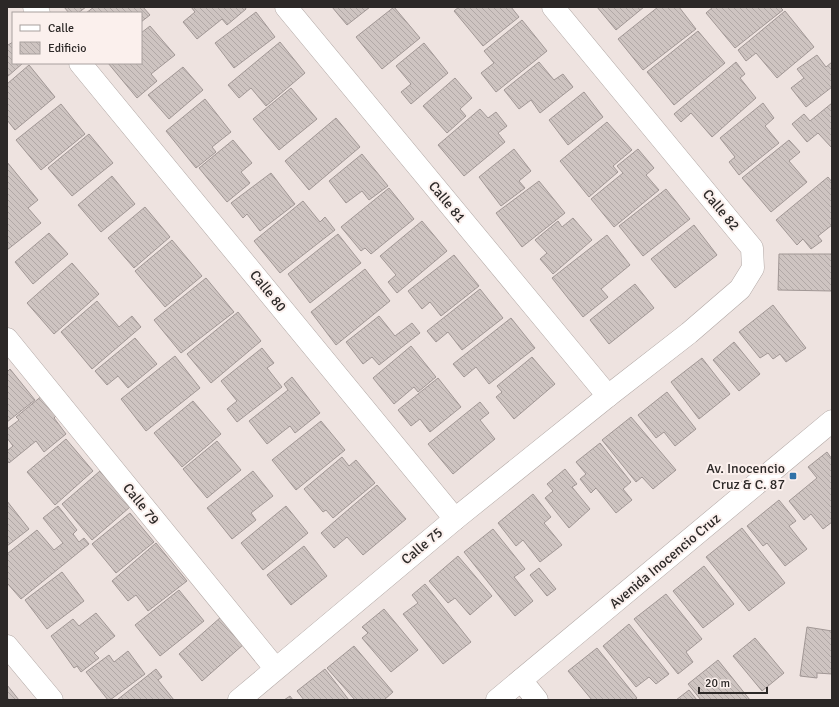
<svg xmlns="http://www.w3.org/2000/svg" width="839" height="707" font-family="Signika,sans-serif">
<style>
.building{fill:url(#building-back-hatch);stroke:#a19795}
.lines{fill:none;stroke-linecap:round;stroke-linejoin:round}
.minor-casing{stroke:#b2a8a5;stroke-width:23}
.tertiary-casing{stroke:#b2a8a5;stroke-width:23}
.minor{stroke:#fff;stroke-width:22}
.tertiary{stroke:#fff;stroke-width:22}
.poi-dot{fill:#2f71a7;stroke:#fbf0ed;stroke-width:1.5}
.labels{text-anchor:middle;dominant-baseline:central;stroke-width:4;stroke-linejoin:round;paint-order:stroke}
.street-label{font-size:14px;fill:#2c2827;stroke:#fbf0ed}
.poi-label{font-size:14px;fill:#2c2827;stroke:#fbf0ed;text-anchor:end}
</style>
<defs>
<pattern id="building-back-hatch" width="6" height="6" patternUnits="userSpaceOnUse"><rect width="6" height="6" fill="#cec4c1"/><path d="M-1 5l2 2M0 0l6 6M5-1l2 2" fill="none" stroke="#b1a8a6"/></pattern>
</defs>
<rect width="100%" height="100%" fill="#eee3e0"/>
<g class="building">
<polygon points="64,7 86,7 78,13 69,13"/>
<polygon points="94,7 143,7 150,15 141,22 141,13 86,13"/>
<polygon points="191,7 245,7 246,9 227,25 222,19 197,39 183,22 195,12"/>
<polygon points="332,7 370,7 347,25"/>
<polygon points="394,7 420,38 382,69 356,37"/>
<polygon points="459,7 511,7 519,17 483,46 454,11"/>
<polygon points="597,7 644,7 616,30"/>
<polygon points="658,7 679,7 696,29 643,70 618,39"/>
<polygon points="713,7 780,7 783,10 735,48 706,13"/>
<polygon points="785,11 814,47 777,78 756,53 746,61 738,50"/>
<polygon points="256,12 275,37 234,68 215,43"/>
<polygon points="522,20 547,51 496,92 481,73 494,63 484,51"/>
<polygon points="150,26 175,55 151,74 157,81 137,98 108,63 141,63 141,33"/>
<polygon points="698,31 725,63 674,105 647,72"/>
<polygon points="13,42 13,63 23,63 7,77 7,44 8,45"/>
<polygon points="280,42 305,73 266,106 251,88 239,98 228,85"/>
<polygon points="424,43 448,73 411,104 401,92 411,84 396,66"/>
<polygon points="817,55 826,67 832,62 832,87 806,107 791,88 804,78 797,69"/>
<polygon points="539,62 554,80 563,74 573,87 540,113 531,100 519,109 504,90"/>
<polygon points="736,62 745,74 740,78 756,98 712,137 691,113 681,122 674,114"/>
<polygon points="29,65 55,97 15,130 7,120 7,84"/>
<polygon points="183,67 203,90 169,119 148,95"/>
<polygon points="455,78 472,98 460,109 466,116 447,133 423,106"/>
<polygon points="291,88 317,119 279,150 253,119"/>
<polygon points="584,92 603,117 568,145 549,120"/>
<polygon points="205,99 231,132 212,147 216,152 196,168 166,131"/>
<polygon points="763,103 774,118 765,126 779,143 739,175 729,162 735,157 720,138"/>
<polygon points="832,103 832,148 818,133 807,142 792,124 804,114 810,121"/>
<polygon points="61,104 85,134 41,170 16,140"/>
<polygon points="480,109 488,118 496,112 507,126 498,133 505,142 464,176 438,145"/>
<polygon points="336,118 360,147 309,190 285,161"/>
<polygon points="607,122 632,150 613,166 618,172 589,197 560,161"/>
<polygon points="89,134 113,163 72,196 48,168"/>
<polygon points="233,140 252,163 241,172 250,183 227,202 199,168"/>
<polygon points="789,140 800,152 789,161 807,182 771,212 742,178"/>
<polygon points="514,149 531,171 519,181 525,188 501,206 479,177"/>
<polygon points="638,149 654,168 646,175 659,190 614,227 591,199 623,173 617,166"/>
<polygon points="362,154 388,186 369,200 362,191 346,203 329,181"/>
<polygon points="7,162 38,200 28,208 41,223 7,250"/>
<polygon points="271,173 295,204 260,231 247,214 243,218 231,203"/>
<polygon points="112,176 135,204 101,232 78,205"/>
<polygon points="828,177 832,182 832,225 818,236 822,241 811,249 803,239 797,245 776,220"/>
<polygon points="539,181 565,213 522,247 496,213"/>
<polygon points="389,188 414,219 371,254 365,248 361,251 341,227"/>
<polygon points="666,189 690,219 643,256 619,226"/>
<polygon points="303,201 320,222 325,217 335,230 280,273 254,241"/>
<polygon points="145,207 170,237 134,268 108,238"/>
<polygon points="573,218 592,240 553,274 540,259 547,253 535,240 558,221 562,227"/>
<polygon points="422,221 447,251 397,293 388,282 396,275 380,256"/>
<polygon points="694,225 717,255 675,288 651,259"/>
<polygon points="49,233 68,254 33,284 15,262"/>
<polygon points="338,234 361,263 310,303 288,274"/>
<polygon points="607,235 630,265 601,289 608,297 583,317 552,278"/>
<polygon points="172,240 202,276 165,307 135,271"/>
<polygon points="779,254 832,254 832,291 778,290"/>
<polygon points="454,255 479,286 441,316 430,302 422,309 408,291"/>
<polygon points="72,263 99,294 54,334 27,303"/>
<polygon points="365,269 390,301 336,345 311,312"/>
<polygon points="206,278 234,312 181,353 154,320"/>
<polygon points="635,284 654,308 609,344 590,320"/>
<polygon points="480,289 503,318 462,350 448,332 436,342 427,331"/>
<polygon points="97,301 119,327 132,316 141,327 92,369 61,332"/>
<polygon points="773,305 806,348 786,362 780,354 773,359 768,353 760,358 739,332"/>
<polygon points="238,312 261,341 211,383 187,354"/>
<polygon points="379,316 395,336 412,323 420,333 379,365 372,357 363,364 346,342"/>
<polygon points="511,318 535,348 489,384 476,367 464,377 453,364"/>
<polygon points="135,338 157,364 128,388 118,376 107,385 95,371"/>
<polygon points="734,342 760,374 739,391 713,360"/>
<polygon points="411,346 436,377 418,392 414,387 394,404 373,378"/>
<polygon points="262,348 274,363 267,368 282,387 237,422 227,409 237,401 221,381"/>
<polygon points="175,356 200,388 146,431 121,399"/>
<polygon points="532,357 555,384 514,419 496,397 502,392 497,386"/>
<polygon points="702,358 730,394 699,419 671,382"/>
<polygon points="10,369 35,400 7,422 7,372"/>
<polygon points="292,377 320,413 295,433 290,426 267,444 249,421 288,390 284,384"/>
<polygon points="438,378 461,407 430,432 420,419 411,426 398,410"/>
<polygon points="667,392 696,429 675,446 664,432 656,438 638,415"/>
<polygon points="43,395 58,414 54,418 66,434 44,452 36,441 9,463 7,460 7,451 13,446 7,438 7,429 19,420 16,417"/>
<polygon points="193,401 221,434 182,467 154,433"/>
<polygon points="480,402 489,413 480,420 495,439 453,474 428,444"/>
<polygon points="631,417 676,470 653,489 642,477 636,482 602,440"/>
<polygon points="321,421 345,450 296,490 272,460"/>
<polygon points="66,439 93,471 55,505 27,472"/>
<polygon points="217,441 241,470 207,498 183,469"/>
<polygon points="600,443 631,482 623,489 632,500 616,513 596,488 591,493 580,479 586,474 576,462"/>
<polygon points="827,452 832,459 832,522 823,529 811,514 804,520 789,501 817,478 808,467"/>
<polygon points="342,457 349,466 356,460 375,483 333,518 326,510 323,512 304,489"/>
<polygon points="565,469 577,484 572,487 590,509 569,528 545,498 553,491 547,484"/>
<polygon points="100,471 130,507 92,540 62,504"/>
<polygon points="253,471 273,496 251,513 256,520 232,539 207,508"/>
<polygon points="377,485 406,519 363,555 347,537 334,548 321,533"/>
<polygon points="533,494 551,517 544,523 562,545 540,562 523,540 516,546 498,523"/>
<polygon points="779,500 796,521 789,526 807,549 785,566 767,543 763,546 747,526"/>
<polygon points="7,501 29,529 7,546"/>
<polygon points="58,506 77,530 73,534 79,542 84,538 89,544 21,599 7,583 7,554 37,530 54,550 63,543 43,518"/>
<polygon points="286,506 308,533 263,570 241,543"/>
<polygon points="130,513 154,542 116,573 92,544"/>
<polygon points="742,528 785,583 749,611 706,557"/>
<polygon points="493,529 525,569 514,577 533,601 515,616 464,552"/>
<polygon points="156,543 187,581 148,611 136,595 128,601 112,581"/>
<polygon points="304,546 327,576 291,605 267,575"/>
<polygon points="458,556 492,596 470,615 455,598 448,603 429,581"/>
<polygon points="704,566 734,604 703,628 673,591"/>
<polygon points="539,568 556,589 547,596 530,575"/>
<polygon points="62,572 84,601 47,629 25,600"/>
<polygon points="425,584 471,642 443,664 403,614 418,603 412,595"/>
<polygon points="179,590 204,621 160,656 135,625"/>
<polygon points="666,594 702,639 686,652 693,662 678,674 634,619"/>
<polygon points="384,609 418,650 391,672 362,638 368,633 362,627"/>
<polygon points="96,613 115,636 94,653 99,658 81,672 77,666 74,668 51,636 73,619 79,626"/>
<polygon points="221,617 244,644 202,681 179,654"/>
<polygon points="629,624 669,674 656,684 649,677 636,687 603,646"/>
<polygon points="807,627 832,631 832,674 817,673 817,678 800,676"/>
<polygon points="755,638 784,673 762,691 733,656"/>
<polygon points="354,646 393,692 384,700 355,700 327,668"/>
<polygon points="597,648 637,698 634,700 592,700 568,671"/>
<polygon points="128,651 145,674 110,700 108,700 86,672 109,655 114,662"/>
<polygon points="718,660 750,700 701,700 688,684"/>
<polygon points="156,669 162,677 158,680 174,700 117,700"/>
<polygon points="325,669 349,700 304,700 297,691"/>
<polygon points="7,685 19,700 7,700"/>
<polygon points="689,690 697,700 676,700"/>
<polygon points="290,696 293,700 284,700"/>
</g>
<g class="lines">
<defs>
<g id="minor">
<polyline points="34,7 39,13"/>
<polyline points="286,7 608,396"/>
<polyline points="80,63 455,519"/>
<polyline points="7,339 275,668"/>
<polyline points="7,646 52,700"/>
<polyline points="521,680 537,700"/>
<polyline points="239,700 455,519 608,396 689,333 740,289 753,268 752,248 553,7"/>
</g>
<polyline id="tertiary" points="497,700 832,421"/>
</defs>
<use href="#minor" class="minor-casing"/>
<use href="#tertiary" class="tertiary-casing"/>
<use href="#minor" class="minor"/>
<use href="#tertiary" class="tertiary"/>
</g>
<rect class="poi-dot" x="789" y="472" width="8" height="8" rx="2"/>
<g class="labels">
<g class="street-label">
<text transform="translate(447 202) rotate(50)">Calle 81</text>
<text transform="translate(721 210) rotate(50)">Calle 82</text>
<text transform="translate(268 291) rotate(51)">Calle 80</text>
<text transform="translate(141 504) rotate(51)">Calle 79</text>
<text transform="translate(422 546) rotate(-40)">Calle 75</text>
<text transform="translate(665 561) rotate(-40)">Avenida Inocencio Cruz</text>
</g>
<g class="poi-label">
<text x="785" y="468">Av. Inocencio<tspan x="785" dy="16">Cruz &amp; C. 87</tspan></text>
</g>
</g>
<rect width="839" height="707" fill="none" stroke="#2c2827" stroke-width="16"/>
<rect x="12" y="12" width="130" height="52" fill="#fbf0ed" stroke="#a8a09e"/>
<rect x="20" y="25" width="20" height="6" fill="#ffffff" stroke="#a8a09e"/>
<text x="48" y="32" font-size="12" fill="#2c2827">Calle</text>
<rect x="20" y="42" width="20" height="12" fill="url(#building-back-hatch)" stroke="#a8a09e"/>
<text x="48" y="52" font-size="12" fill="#2c2827">Edificio</text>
<path d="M699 687v6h68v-6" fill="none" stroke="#2c2827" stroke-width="2"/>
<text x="705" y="687" font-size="12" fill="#2c2827" stroke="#fbf0ed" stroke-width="3" paint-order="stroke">20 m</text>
</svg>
